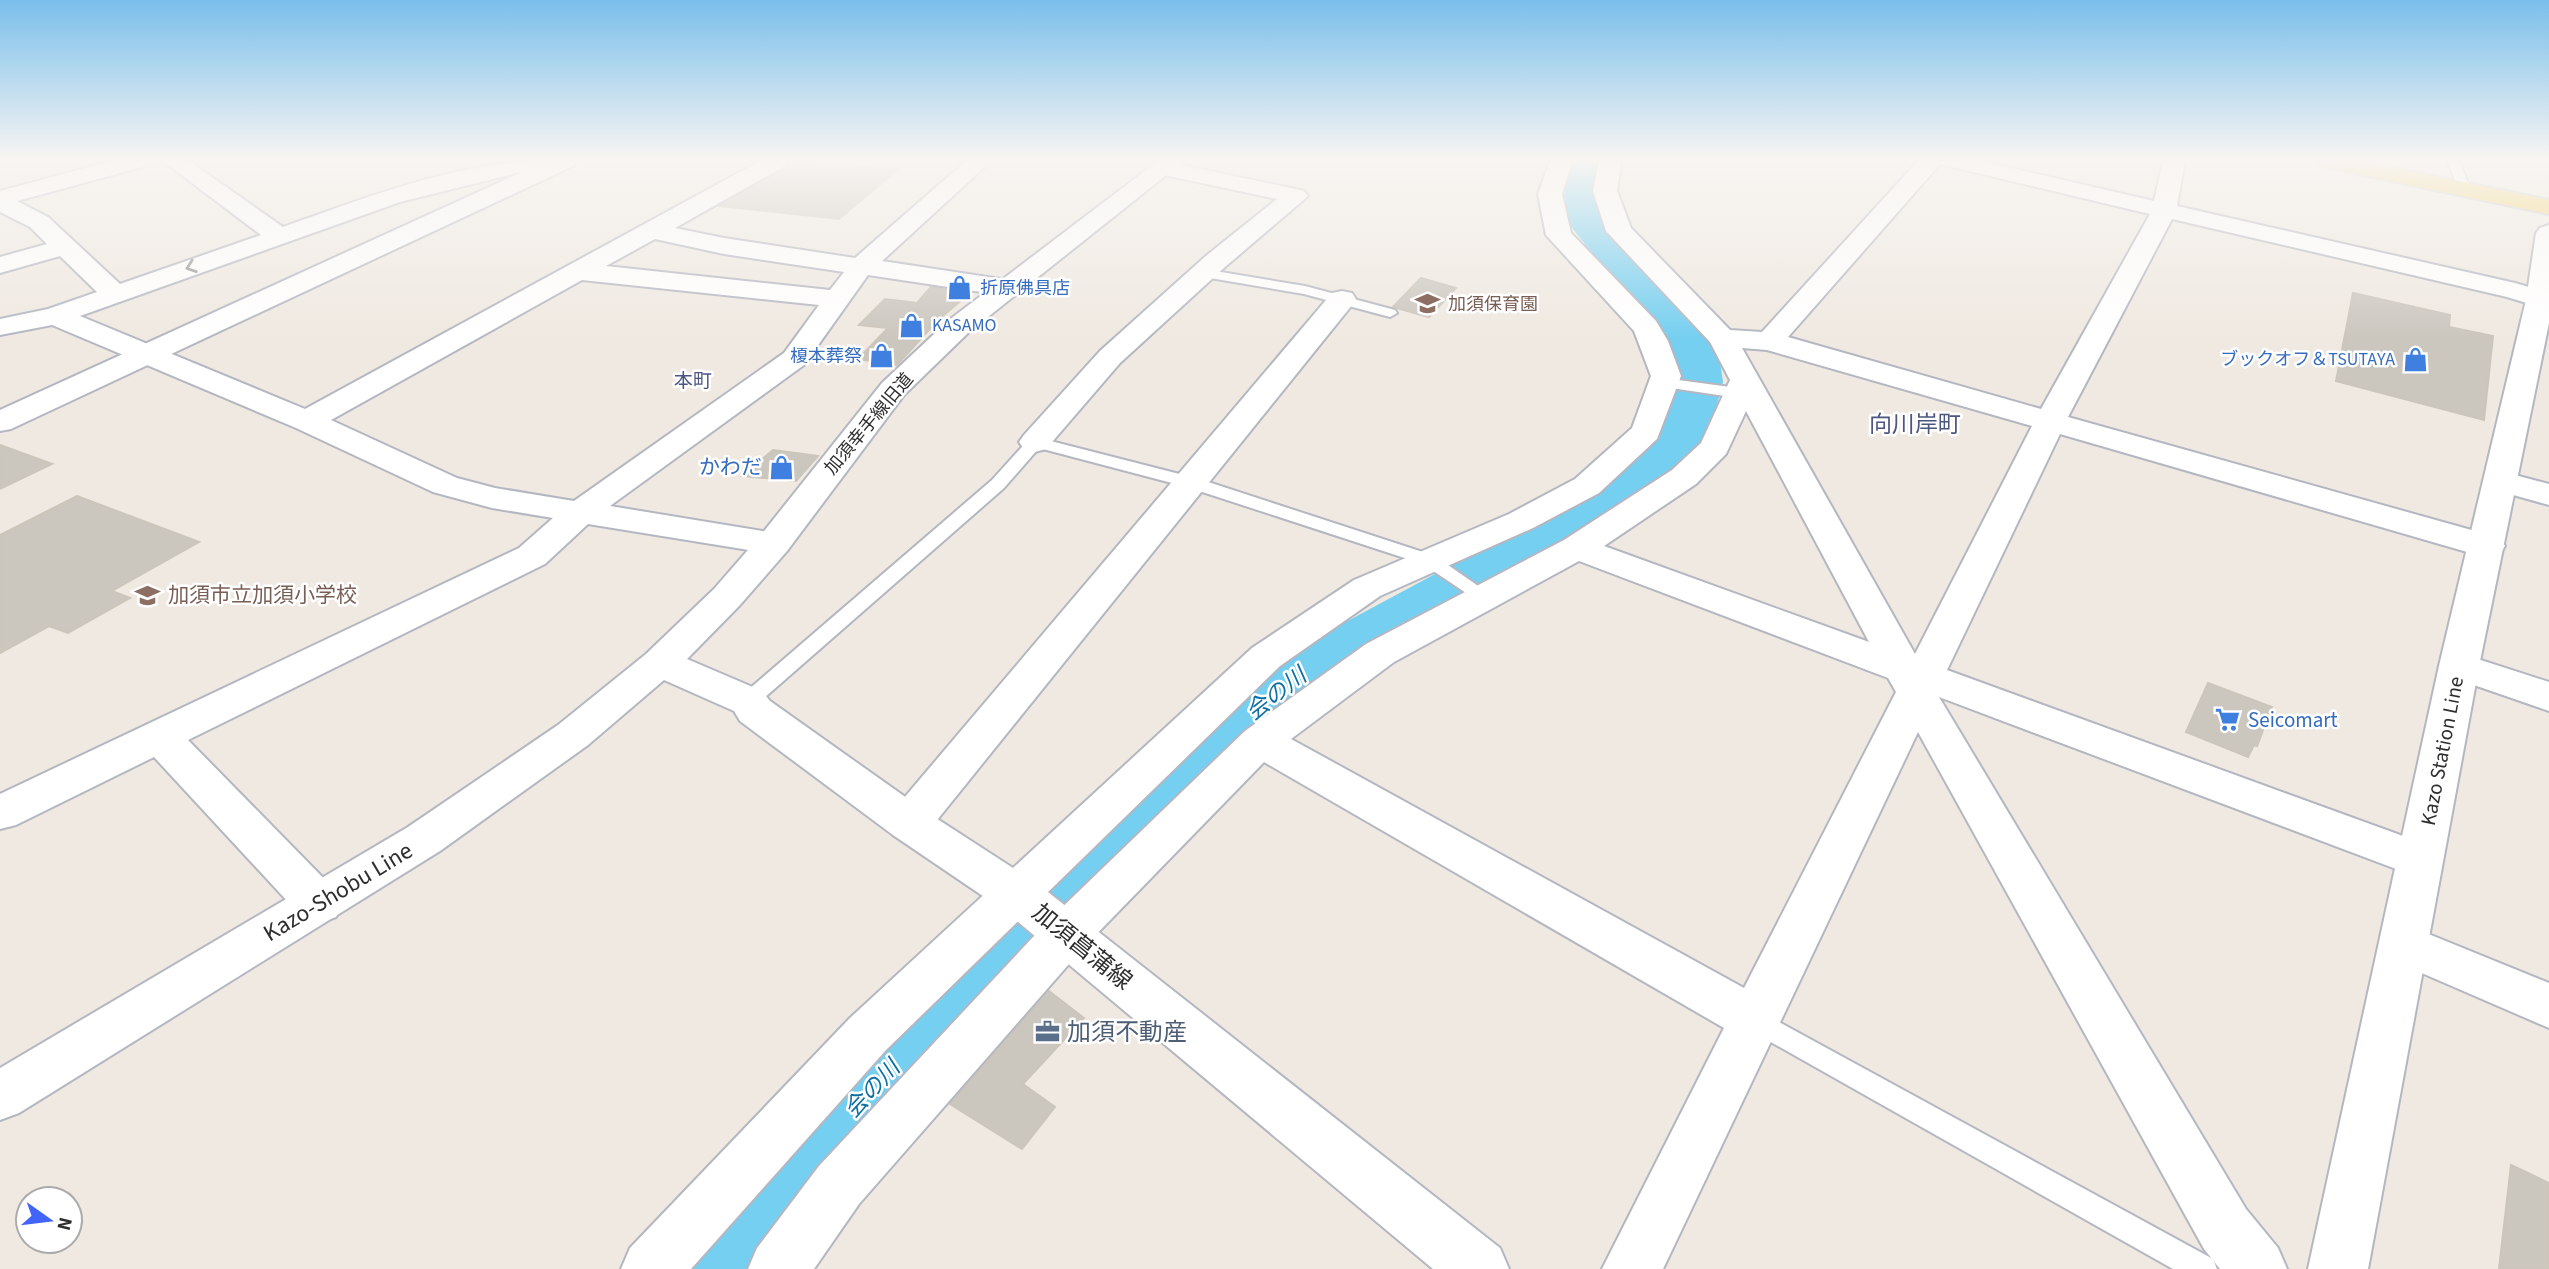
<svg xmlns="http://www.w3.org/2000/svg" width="2549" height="1269" font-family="'Source Sans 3','Noto Sans JP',sans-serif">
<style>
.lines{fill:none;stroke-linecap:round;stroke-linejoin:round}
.river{fill:#75cff0;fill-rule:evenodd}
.building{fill:#cbc7bf;stroke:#cbc5ba;stroke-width:2}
.lane-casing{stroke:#b4b7c1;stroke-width:4}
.street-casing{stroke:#b4b7c1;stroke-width:4}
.secondary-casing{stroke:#b4b7c1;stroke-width:4}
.primary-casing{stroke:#c9c9c9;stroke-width:4}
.lane{fill:#fff;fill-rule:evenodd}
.street{fill:#fff;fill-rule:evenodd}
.secondary{fill:#fff;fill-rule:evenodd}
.primary{fill:#f2d163;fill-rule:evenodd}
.oneway{stroke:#969696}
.labels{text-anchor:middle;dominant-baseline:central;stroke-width:5;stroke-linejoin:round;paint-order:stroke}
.far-shop-label{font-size:18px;fill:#366cbe;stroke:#fff;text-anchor:start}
.far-education-label{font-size:18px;fill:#785e54;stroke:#fff;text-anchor:start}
.far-street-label{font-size:18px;fill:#2e2e2e;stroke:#fff}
.far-neighbourhood-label{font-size:19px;fill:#4d5680;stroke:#fff}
.shop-label{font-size:21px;fill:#366cbe;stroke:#fff;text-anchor:end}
.education-label{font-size:21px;fill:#785e54;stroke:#fff;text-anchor:start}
.street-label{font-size:21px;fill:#2e2e2e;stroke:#fff}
.neighbourhood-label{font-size:23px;fill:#4d5680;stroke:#fff}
.water-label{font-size:23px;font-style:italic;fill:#0d6fa3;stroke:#fff}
.near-street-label{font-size:24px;fill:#2e2e2e;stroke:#fff}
.near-service-label{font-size:24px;fill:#4e5e75;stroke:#fff;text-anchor:start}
</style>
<rect width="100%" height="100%" fill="#efe9e1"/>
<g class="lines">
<polygon class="river" points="1570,161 1606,161 1601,202 1607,222 1719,355 1723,382 1707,442 1668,485 1542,562 1332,681 1165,818 980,1032 788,1243 772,1269 674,1269 687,1237 724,1183 924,984 1117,782 1288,653 1502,538 1632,463 1659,437 1677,382 1674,357 1569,224 1563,202"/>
</g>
<g class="building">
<polygon points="790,161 803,161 897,170 839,219 720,206 786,168"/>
<polygon points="1421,278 1456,288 1429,317 1393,307"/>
<polygon points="931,287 970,293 938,320 897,365 858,359 888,328 859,325 885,299 917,303"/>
<polygon points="2353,293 2450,315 2449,327 2493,336 2484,420 2336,381"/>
<polygon points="0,445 52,464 0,489"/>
<polygon points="773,450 818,456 796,481 742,476"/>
<polygon points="77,496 199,542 112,591 130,598 68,633 49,626 0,653 0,535"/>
<polygon points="2208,683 2272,707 2257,746 2254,745 2248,757 2186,732"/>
<polygon points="1049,991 1084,1018 1023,1084 1055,1107 1022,1149 950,1104"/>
<polygon points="2511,1165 2549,1183 2549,1269 2499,1269"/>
</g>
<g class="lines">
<defs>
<g id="lane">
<polygon points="2447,161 2459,161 2470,188 2468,191 2460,191"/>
<polygon points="1203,269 1305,286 1395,310 1397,313 1390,317 1304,294 1198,276 1198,270"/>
<polygon points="1663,378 1738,388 1746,393 1738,398 1658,386 1655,383"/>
<polygon points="1035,437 1199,479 1435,556 1494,597 1485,603 1478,601 1423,564 1187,487 1039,448 1004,488 755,706 741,706 738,701 741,696 992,480 1029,439"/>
<polygon points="1755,1009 2213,1259 2217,1269 2173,1269 1746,1028 1742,1020 1746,1012"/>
</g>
<g id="street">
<path d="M111 161H149L146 166 17 201 48 217 120 284 261 235 163 161H189L283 227C368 197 458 161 548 161L545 166 400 202 80 316 305 409 760 161H788L785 166 675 228 724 238 855 258 966 161H991L882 261 1008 280 1018 282 1022 288 1018 294 1008 296 868 275 804 365 610 506 787 535 792 543 787 551 774 554 588 524 545 564 188 740 336 891 343 904 336 917 319 923 302 917 154 757 16 825 0 829V794L519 548 553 518 492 508 433 492 296 428 52 325 0 335V319L48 309 97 292 60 256 0 273V257L47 244 30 227 0 212V191ZM655 239 724 254 844 272 830 290 606 266ZM582 280 819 305 784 353 574 501 495 488 457 478 331 420Z"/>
<polygon points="1163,161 1296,189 1304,191 1308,196 1225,267 1120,363 1046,449 1035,452 1024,449 1019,442 1024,435 1100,351 1207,255 1277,199 1155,173 1151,168 1155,163"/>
<polygon points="1550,161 1572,161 1562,194 1571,233 1656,321 1668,341 1681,376 1657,439 1599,493 1533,528 1380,596 1280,666 886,1050 691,1269 621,1269 630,1248 850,1018 1252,648 1354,580 1509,514 1575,479 1632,428 1651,376 1634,331 1546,235 1538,194"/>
<path d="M1599 161H1621L1617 191 1631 228 1730 330 1762 332 1918 161H1981L2154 201 2163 161H2185L2177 206 2515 283 2549 293V310L2507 297 2172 219 2068 417 2500 538 2505 546 2500 554 2487 557 2474 554 2060 434 1947 670 2436 848 2443 860 2436 872 2420 878 2404 872 1939 697 2246 1209 2278 1248 2287 1269H2220L2204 1249 1918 732 1663 1269H1602L1724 1028 1264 762 1083 948 859 1204 814 1269H748L757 1248 819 1166 1049 920 1245 731 1366 644 1564 540 1672 470 1701 443 1730 380 1710 342 1606 231 1593 191ZM1940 164 2150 214 2041 409 1788 337ZM1742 348 1767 350 2032 426 1915 654ZM1746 411 1869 642 1604 546 1696 484 1726 454ZM1579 561 1888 678 1896 692 1744 988 1291 739 1394 662Z"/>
<polygon points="1342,291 1352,293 1356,299 1352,305 925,835 909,840 893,835 887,823 893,811 1332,293"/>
<polygon points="2500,471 2549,484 2549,505 2488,488 2483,481 2488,474"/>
<polygon points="2459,653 2549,682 2549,711 2445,675 2439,666 2445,657"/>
<polygon points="2404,924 2549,983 2549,1028 2387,958 2380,944 2387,930"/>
</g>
<g id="secondary">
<polygon points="546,161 576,161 573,166 11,429 0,431 0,410"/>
<polygon points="1158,161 1184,161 969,332 904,395 787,551 740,605 687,659 762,691 770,701 925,811 1039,885 1500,1248 1509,1269 1433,1269 1005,911 893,835 740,721 734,711 664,680 588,745 440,851 19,1113 0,1120 0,1068 408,827 558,725 646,654 714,589 761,535 882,383 949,320"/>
<polygon points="2549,225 2549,323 2479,666 2368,1269 2308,1269 2439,666 2526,300 2536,233 2540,228"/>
</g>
<polygon id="primary" points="2318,161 2363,161 2549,200 2549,214 2329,168 2321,166"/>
</defs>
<use href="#lane" class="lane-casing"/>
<use href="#street" class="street-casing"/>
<use href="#secondary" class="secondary-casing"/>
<use href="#primary" class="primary-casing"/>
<use href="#lane" class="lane"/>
<use href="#street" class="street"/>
<use href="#secondary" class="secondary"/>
<use href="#primary" class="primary"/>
</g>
<defs><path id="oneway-chevron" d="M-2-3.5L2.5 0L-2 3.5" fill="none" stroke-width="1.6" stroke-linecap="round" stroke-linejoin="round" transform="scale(1.75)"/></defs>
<use class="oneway" href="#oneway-chevron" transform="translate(191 267) rotate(160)"/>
<linearGradient id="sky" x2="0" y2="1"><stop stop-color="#7abfeb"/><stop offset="0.47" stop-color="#f8f5f2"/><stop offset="1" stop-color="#f8f5f2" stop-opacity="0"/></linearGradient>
<rect width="2549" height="339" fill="url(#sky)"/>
<defs>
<symbol id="shop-bare" viewBox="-9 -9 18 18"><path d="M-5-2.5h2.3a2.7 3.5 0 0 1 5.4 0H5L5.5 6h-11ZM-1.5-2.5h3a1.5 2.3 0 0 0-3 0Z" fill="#3f7fe0" stroke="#fff" stroke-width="2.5" paint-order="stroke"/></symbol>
<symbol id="school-bare" viewBox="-9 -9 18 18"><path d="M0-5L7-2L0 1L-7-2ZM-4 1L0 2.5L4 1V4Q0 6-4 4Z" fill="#8d6e63" stroke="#fff" stroke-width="2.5" paint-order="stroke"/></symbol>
<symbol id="supermarket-bare" viewBox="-9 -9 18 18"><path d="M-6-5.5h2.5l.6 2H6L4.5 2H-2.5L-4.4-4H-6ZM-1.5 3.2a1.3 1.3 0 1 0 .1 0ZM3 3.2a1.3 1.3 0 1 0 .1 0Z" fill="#3f7fe0" stroke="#fff" stroke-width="2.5" paint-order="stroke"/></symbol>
<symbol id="office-bare" viewBox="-9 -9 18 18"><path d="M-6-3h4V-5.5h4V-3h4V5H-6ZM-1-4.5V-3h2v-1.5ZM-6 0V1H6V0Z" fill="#5c6f8a" stroke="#fff" stroke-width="2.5" paint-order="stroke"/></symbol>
</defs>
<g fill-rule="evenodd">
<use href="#shop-bare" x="942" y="270" width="35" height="35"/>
<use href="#school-bare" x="1410" y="286" width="35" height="35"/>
<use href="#shop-bare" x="894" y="308" width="35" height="35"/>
<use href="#shop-bare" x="864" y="338" width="35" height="35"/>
<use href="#shop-bare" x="2398" y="342" width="35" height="35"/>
<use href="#shop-bare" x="764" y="450" width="35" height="35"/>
<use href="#school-bare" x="130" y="578" width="35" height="35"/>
<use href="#supermarket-bare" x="2210" y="702" width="35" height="35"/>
<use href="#office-bare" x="1030" y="1014" width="35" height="35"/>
</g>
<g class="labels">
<g class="far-shop-label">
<text x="980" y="288">折原佛具店</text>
<text x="932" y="325">KASAMO</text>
<text x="862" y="356" text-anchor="end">榎本葬祭</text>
<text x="2395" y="359" text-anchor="end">ブックオフ＆TSUTAYA</text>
</g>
<g class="far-education-label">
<text x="1448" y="304">加須保育園</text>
</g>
<g class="far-street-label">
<text transform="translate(869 424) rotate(-50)">加須幸手線旧道</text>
</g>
<g class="far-neighbourhood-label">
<text x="693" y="381">本町</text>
</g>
<g class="shop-label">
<text x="762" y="467">かわだ</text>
<text x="2248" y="720" text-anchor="start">Seicomart</text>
</g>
<g class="education-label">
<text x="168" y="595">加須市立加須小学校</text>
</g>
<g class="street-label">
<text transform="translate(2442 751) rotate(-79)">Kazo Station Line</text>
</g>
<g class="neighbourhood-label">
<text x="1915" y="424">向川岸町</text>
</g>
<g class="water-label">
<text transform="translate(1276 694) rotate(-38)">会の川</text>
<text transform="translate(872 1089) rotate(-47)">会の川</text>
</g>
<g class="near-street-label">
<text transform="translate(338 892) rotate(-31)">Kazo-Shobu Line</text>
<text transform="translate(1082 947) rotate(39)">加須菖蒲線</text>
</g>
<g class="near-service-label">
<text x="1067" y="1032">加須不動産</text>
</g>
</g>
<g transform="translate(49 1220) rotate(104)"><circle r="33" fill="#ffffff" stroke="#ababab" stroke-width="2"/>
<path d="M0-5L12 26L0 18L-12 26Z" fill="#4264fb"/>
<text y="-10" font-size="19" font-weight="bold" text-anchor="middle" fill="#2e2e2e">N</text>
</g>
</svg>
